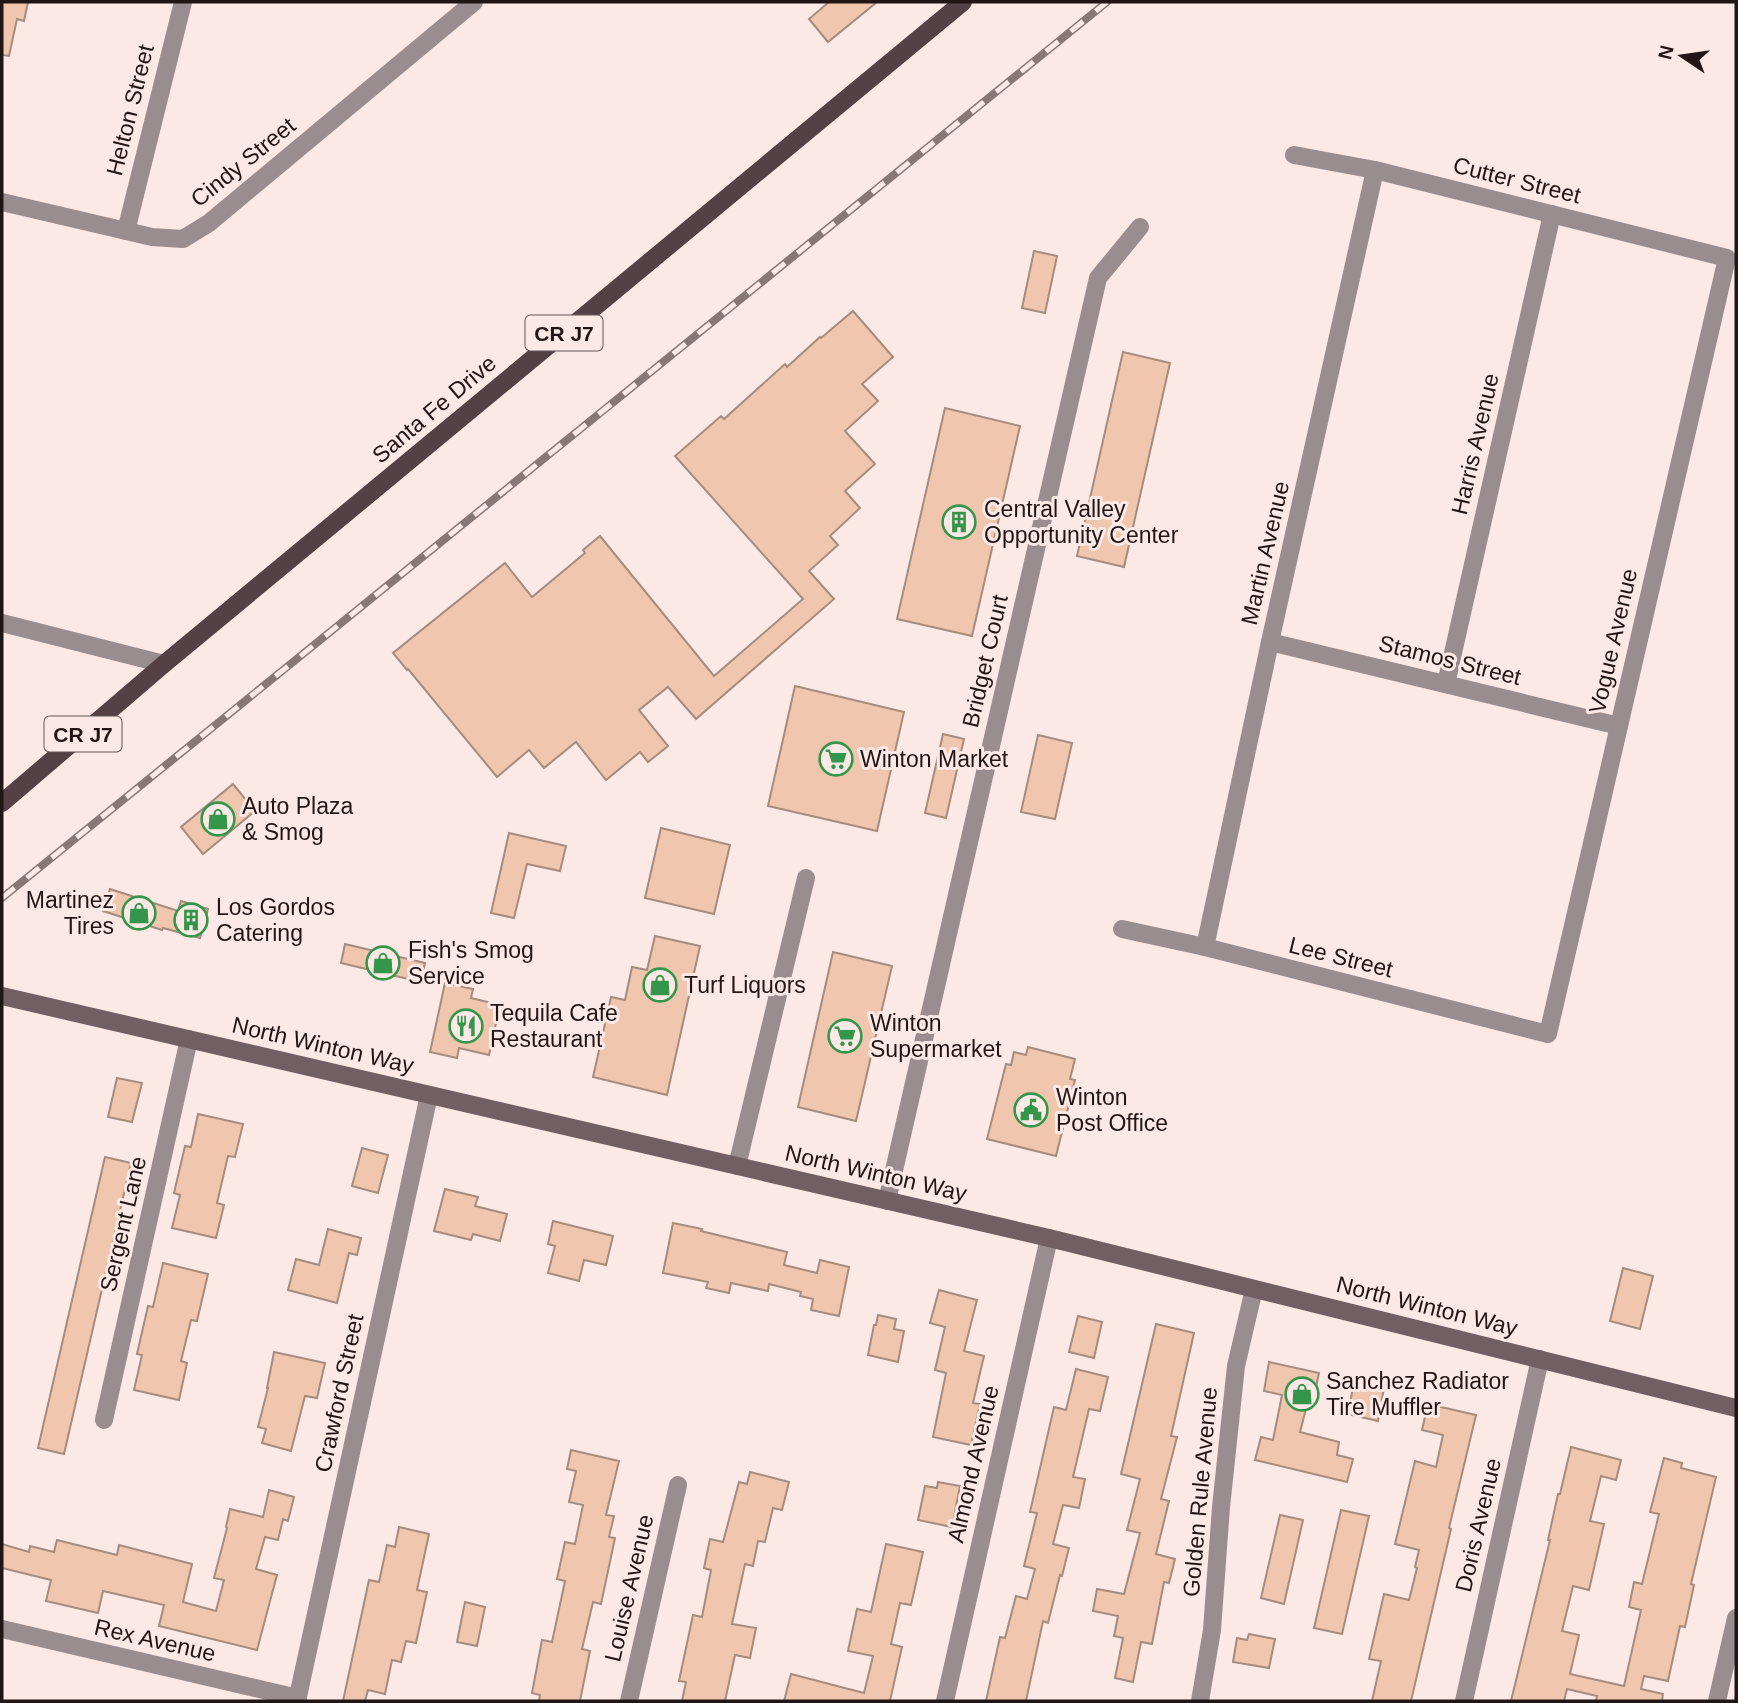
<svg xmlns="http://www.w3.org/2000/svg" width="1738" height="1703" font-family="Arial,sans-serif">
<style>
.building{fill:#f1c6ae;stroke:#a58c7f;stroke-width:2}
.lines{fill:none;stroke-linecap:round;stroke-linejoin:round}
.street{stroke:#9a8d90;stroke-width:18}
.secondary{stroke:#725f64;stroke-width:18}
.primary{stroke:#554045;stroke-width:18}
.rail-casing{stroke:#877876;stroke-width:8}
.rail{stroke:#fce9e6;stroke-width:5;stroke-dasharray:16;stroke-linecap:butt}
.labels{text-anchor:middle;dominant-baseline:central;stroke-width:6;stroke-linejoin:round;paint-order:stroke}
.shield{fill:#fce9e6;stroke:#635554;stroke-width:2}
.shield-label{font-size:21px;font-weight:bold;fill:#211615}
.street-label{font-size:23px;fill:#211615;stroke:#fce9e6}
.poi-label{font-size:23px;fill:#211615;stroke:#fce9e6;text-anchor:start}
</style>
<rect width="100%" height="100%" fill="#fce9e6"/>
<g class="building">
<polygon points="2,2 28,2 24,21 17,19 9,56 2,55"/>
<polygon points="829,2 877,2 828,42 809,19"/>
<polygon points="1034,251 1057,256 1045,313 1022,308"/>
<polygon points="853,311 893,357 862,384 878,401 845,431 875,464 845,491 860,508 830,536 838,545 809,571 834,599 696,719 668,687 639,710 668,746 648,762 640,752 606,780 576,742 544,768 529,750 497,777 408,669 407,670 393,653 505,563 532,597 585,553 583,550 600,536 714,676 803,599 675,456 721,416 724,419 785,364 787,367 820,337 821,338"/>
<polygon points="1123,352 1170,363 1124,567 1077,556"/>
<polygon points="945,408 1020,426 972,636 897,619"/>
<polygon points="795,686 904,712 877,831 768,806"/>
<polygon points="943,734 964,739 946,818 925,813"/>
<polygon points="1038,735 1072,743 1055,819 1021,812"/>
<polygon points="233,784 255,811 203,854 181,827"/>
<polygon points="661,828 730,845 714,914 645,898"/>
<polygon points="509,833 566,846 560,871 527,864 514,918 491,913"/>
<polygon points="110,889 178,911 181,901 208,909 200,938 163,928 162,930 103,911"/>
<polygon points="655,936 700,946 667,1095 593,1077 611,997 625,1000 632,967 647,970"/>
<polygon points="345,944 425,963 421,982 341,963"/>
<polygon points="833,952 892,966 856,1121 798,1107"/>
<polygon points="445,983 473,989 471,998 500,1005 489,1055 459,1048 457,1058 430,1052"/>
<polygon points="1028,1047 1075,1059 1070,1079 1075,1080 1056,1156 987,1139 1006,1064 1011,1065 1014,1052 1026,1055"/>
<polygon points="117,1078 142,1083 132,1122 108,1117"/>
<polygon points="198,1114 243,1124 235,1157 228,1156 217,1203 224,1205 216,1238 172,1228 180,1195 174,1193 185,1146 191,1147"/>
<polygon points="362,1148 388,1155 378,1193 352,1186"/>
<polygon points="105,1157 131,1163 64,1454 38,1448"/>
<polygon points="445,1189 478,1197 475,1206 507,1214 500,1241 473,1234 471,1240 434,1231"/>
<polygon points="553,1221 613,1236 606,1265 584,1260 579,1281 548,1273 555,1246 548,1244"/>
<polygon points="673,1223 702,1229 701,1231 787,1252 784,1265 817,1273 820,1260 849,1267 839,1316 811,1310 813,1299 800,1296 801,1292 769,1284 768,1291 731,1283 729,1293 706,1288 708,1282 663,1273"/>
<polygon points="328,1229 361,1238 357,1255 349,1253 337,1303 288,1290 296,1259 319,1265"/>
<polygon points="163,1263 208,1274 197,1321 191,1320 181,1361 187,1363 179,1400 134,1390 142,1355 137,1354 148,1306 153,1307"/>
<polygon points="1623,1268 1653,1276 1640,1329 1610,1321"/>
<polygon points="939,1290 977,1300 964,1351 984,1356 973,1403 980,1404 971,1445 933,1437 946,1373 935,1370 945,1327 930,1323"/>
<polygon points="878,1315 896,1319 894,1329 904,1331 898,1362 868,1355 874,1325 876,1325"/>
<polygon points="1078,1316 1102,1322 1094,1358 1069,1352"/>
<polygon points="1156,1324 1194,1333 1171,1436 1177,1437 1161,1499 1169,1501 1156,1554 1175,1559 1169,1583 1164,1582 1152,1644 1141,1642 1133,1682 1115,1678 1123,1638 1114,1636 1118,1616 1093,1611 1097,1589 1124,1594 1140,1533 1127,1530 1140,1479 1121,1474"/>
<polygon points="274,1352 325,1363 317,1398 305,1396 291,1451 262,1443 266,1429 258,1427 268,1388 267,1388"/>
<polygon points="1269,1362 1319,1373 1312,1406 1307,1405 1300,1432 1339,1442 1337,1455 1353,1459 1347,1482 1255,1460 1261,1437 1273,1440 1282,1395 1264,1391"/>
<polygon points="1076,1369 1108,1377 1100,1411 1089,1409 1073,1477 1085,1479 1079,1508 1063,1505 1053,1544 1069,1548 1062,1576 1060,1575 1048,1623 1043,1621 1026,1701 986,1701 1000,1637 1005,1638 1016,1596 1027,1599 1035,1569 1024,1566 1037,1513 1030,1512 1054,1407 1066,1410"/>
<polygon points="1354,1382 1384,1388 1378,1421 1348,1414"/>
<polygon points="1428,1404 1476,1415 1449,1528 1451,1529 1411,1701 1372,1701 1381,1661 1369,1659 1384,1594 1409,1600 1417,1568 1415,1567 1419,1550 1395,1544 1415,1461 1436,1467 1443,1435 1422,1430"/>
<polygon points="1571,1447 1621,1460 1616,1480 1601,1476 1590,1521 1604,1524 1589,1590 1573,1586 1562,1631 1579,1635 1570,1674 1624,1686 1641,1610 1629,1607 1634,1582 1642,1584 1659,1514 1650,1512 1664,1458 1682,1463 1681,1468 1716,1477 1691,1584 1694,1585 1685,1627 1680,1626 1668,1681 1644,1676 1641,1689 1663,1694 1662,1701 1596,1701 1597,1696 1567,1689 1564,1701 1511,1701 1550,1540 1548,1540 1558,1494 1560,1494"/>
<polygon points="571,1450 619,1461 606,1515 614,1516 609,1537 615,1538 601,1604 593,1602 582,1649 590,1651 580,1701 539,1701 540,1695 532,1693 542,1640 552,1642 565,1581 557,1579 565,1542 575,1544 583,1505 569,1502 576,1471 567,1469"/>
<polygon points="750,1472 789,1482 782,1510 773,1508 765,1542 758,1541 753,1566 745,1564 732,1624 756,1628 750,1658 735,1655 725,1701 682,1701 686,1682 679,1681 693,1615 702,1617 711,1570 704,1568 710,1539 723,1542 739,1482 747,1484"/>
<polygon points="938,1482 960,1486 952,1527 918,1520 925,1486 937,1488"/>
<polygon points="269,1490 294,1497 288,1521 283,1519 278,1540 265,1537 256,1569 277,1575 257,1650 159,1626 164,1605 129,1597 103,1591 98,1613 46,1601 51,1580 2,1568 2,1544 29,1552 30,1546 54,1552 57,1540 117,1555 119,1545 192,1564 183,1602 216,1611 224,1580 214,1578 227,1528 226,1527 230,1509 263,1517"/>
<polygon points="1341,1510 1369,1516 1342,1634 1314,1628"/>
<polygon points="1280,1515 1303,1520 1284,1604 1261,1598"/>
<polygon points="399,1527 429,1534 417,1590 427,1592 416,1643 406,1641 401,1662 392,1660 385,1694 368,1690 365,1701 343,1701 369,1580 379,1582 387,1545 395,1547"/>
<polygon points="886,1544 923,1552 911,1605 900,1603 891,1644 902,1647 890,1701 784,1701 791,1674 864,1693 873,1656 848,1651 857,1609 871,1612"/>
<polygon points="465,1602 485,1607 477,1646 457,1642"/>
<polygon points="1249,1634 1275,1639 1269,1668 1233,1662 1237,1638 1247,1640"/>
</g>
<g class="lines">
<g class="street">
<polyline points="2,202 152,237 183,239 209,223 474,2"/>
<polyline points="126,231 183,2"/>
<polyline points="2,623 164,664"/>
<polyline points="1270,642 1619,726"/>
<polyline points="1446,684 1552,214"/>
<polyline points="1122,929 1205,947 1548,1034 1727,258 1375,170 1294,155"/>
<polyline points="1205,947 1270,642 1375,170"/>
<polyline points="737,1166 806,878"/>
<polyline points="887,1201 1098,278 1140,227"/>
<polyline points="104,1420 189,1039"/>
<polyline points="2,1629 298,1698"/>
<polyline points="297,1701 429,1095"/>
<polyline points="629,1701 678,1485"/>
<polyline points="945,1701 1049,1238"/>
<polyline points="1200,1701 1212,1630 1221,1507 1236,1366 1254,1289"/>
<polyline points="1464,1701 1540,1359"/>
<polyline points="1717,1701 1736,1618"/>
</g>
<polyline class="secondary" points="2,996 1049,1238 1736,1408"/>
<polyline class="primary" points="2,803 164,664 963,2"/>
<defs>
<polyline id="rail" points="2,898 1107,2"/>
</defs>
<use href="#rail" class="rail-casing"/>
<use href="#rail" class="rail"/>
</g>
<defs>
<symbol id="building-ring" viewBox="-11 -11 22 22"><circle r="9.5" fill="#fce9e6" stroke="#34964a" stroke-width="1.5"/><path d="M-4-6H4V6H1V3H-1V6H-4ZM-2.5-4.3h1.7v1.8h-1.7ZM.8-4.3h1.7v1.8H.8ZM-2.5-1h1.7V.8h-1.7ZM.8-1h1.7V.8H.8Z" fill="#34964a"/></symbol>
<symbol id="supermarket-ring" viewBox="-11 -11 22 22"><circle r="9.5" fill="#fce9e6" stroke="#34964a" stroke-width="1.5"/><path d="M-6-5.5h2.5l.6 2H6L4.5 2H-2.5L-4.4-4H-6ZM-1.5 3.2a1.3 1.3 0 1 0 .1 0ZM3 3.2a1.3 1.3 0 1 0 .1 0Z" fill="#34964a"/></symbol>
<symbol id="shop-ring" viewBox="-11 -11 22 22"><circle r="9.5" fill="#fce9e6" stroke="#34964a" stroke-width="1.5"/><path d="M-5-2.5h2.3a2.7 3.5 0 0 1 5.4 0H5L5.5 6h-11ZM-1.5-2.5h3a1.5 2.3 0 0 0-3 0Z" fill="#34964a"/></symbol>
<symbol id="restaurant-ring" viewBox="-11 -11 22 22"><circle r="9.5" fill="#fce9e6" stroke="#34964a" stroke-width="1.5"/><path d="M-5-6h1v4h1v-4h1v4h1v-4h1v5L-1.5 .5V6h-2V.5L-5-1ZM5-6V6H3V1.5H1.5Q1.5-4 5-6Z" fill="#34964a"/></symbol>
<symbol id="civic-ring" viewBox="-11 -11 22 22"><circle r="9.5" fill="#fce9e6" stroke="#34964a" stroke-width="1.5"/><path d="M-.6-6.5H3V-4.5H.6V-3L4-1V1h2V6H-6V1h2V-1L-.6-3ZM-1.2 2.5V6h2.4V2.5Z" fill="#34964a"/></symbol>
</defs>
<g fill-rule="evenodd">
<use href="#building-ring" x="940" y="503" width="38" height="38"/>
<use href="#supermarket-ring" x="817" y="740" width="38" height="38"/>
<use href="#shop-ring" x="199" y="800" width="38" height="38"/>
<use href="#shop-ring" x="120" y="894" width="38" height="38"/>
<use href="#building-ring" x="172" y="901" width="38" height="38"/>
<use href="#shop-ring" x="364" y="944" width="38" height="38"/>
<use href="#shop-ring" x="641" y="966" width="38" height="38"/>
<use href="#restaurant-ring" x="447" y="1007" width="38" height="38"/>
<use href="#supermarket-ring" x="826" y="1017" width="38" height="38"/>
<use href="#civic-ring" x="1012" y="1091" width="38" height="38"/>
<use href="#shop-ring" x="1283" y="1375" width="38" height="38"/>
</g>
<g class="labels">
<g class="shield">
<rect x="525.5" y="315.5" width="77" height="35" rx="5"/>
<rect x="44.5" y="716.5" width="77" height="35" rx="5"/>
</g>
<g class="shield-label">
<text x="564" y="333">CR J7</text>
<text x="83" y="734">CR J7</text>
</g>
<g class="street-label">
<text transform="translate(130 110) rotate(-76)">Helton Street</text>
<text transform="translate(243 162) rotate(-39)">Cindy Street</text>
<text transform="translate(1517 180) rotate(14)">Cutter Street</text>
<text transform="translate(434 409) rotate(-40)">Santa Fe Drive</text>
<text transform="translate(1475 444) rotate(-77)">Harris Avenue</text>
<text transform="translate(1265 553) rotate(-77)">Martin Avenue</text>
<text transform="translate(1613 641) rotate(-77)">Vogue Avenue</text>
<text transform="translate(1450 660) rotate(14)">Stamos Street</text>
<text transform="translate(985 661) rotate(-77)">Bridget Court</text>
<text transform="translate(1341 957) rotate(14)">Lee Street</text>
<text transform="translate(323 1045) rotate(13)">North Winton Way</text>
<text transform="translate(876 1173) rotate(13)">North Winton Way</text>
<text transform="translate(123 1224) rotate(-77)">Sergent Lane</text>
<text transform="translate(1427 1306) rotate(14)">North Winton Way</text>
<text transform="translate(339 1393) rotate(-78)">Crawford Street</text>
<text transform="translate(973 1464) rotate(-77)">Almond Avenue</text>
<text transform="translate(1200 1492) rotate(-85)">Golden Rule Avenue</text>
<text transform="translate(1478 1525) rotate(-77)">Doris Avenue</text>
<text transform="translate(629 1588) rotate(-77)">Louise Avenue</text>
<text transform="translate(155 1640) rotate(13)">Rex Avenue</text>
</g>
<g class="poi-label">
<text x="984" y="509">Central Valley<tspan x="984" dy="26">Opportunity Center</tspan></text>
<text x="860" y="759">Winton Market</text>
<text x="242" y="806">Auto Plaza<tspan x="242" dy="26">&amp; Smog</tspan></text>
<text x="114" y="900" text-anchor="end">Martinez<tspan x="114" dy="26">Tires</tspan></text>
<text x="216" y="907">Los Gordos<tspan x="216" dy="26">Catering</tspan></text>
<text x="408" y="950">Fish's Smog<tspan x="408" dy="26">Service</tspan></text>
<text x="684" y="985">Turf Liquors</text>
<text x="490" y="1013">Tequila Cafe<tspan x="490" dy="26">Restaurant</tspan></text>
<text x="870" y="1023">Winton<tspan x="870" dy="26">Supermarket</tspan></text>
<text x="1056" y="1097">Winton<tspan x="1056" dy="26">Post Office</tspan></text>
<text x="1326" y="1381">Sanchez Radiator<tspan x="1326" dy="26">Tire Muffler</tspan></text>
</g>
</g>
<rect width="1738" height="1703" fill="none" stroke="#211615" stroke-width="7"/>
<g transform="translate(1682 56) rotate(283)" stroke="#fce9e6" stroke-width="5" paint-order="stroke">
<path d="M0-5L12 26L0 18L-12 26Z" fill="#211615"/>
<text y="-10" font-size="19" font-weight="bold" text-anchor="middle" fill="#211615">N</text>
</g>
</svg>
